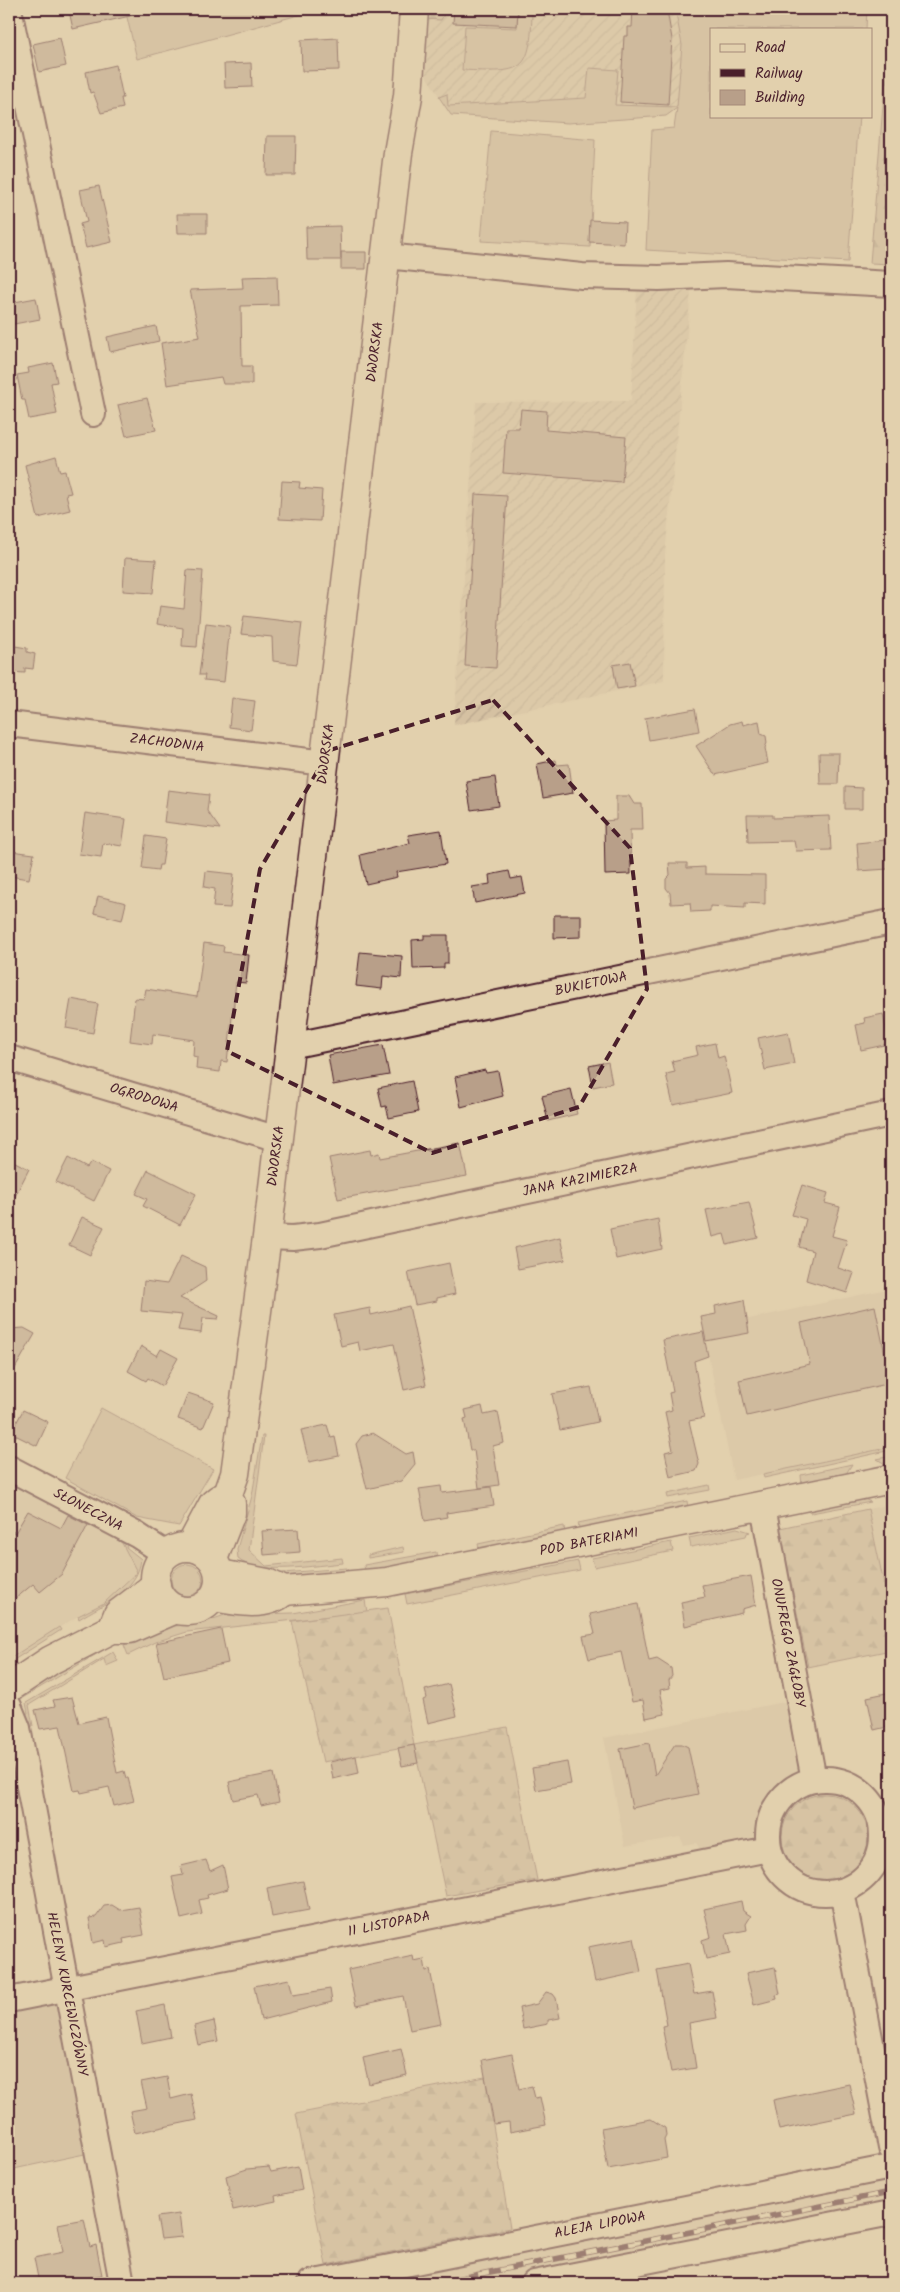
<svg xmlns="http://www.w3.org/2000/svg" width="900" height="2292" font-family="Kalam,sans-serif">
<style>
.built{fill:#d5c1a2}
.industrial{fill:url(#industrial-furrows)}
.grass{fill:#c9b498;stroke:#8a6a62}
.forest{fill:url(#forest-firs);stroke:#8a6a62}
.building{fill:#b89f89;stroke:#4a1f2b}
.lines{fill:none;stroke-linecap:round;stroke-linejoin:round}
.street-casing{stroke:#4a1f2b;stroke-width:28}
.secondary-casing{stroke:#4a1f2b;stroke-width:31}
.street{stroke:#e2d0ad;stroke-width:24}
.secondary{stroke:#e2d0ad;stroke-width:28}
.rail-casing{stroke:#4a1f2b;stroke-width:5.5}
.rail{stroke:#e2d0ad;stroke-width:4;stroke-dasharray:11;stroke-linecap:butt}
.marked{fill:none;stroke:#4a1f2b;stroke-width:4;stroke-dasharray:10 6;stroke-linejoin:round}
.labels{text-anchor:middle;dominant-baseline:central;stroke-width:5;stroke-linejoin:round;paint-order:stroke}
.street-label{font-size:14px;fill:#4a1f2b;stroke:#e2d0ad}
</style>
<defs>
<pattern id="industrial-furrows" width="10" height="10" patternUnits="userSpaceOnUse" patternTransform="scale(1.25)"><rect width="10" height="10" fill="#d5c1a2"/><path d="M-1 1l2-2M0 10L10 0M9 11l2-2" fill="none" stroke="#b8a58c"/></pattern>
<pattern id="forest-firs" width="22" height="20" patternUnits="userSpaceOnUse" patternTransform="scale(1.25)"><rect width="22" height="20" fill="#c9b498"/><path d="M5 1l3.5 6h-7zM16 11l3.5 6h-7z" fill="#ae9a83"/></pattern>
</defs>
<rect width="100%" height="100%" fill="#e2d0ad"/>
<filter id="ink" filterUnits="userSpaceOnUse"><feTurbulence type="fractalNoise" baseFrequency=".02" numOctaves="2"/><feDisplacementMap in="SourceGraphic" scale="10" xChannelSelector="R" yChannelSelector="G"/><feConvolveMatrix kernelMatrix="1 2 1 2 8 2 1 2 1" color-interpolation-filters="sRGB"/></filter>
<g filter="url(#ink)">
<g class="built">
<polygon points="887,1289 891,1310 891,1447 734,1480 703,1329"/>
<polygon points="9,1482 122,1543 137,1572 104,1603 78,1616 9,1659"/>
<polygon points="891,1504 891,1617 868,1509"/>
<polygon points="789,1701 802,1769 775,1795 768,1809 762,1835 700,1849 696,1843 684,1845 680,1837 625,1846 604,1738"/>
<polygon points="891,2176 891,2204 497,2283 358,2283"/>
</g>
<g class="industrial">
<polygon points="425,9 675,9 682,45 677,107 666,116 568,123 451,115 421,68"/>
<polygon points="692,282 665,555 664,681 454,725 476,402 631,401 637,287"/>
</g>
<g class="grass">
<polygon points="125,9 360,9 306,13 137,59"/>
<path d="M525 9 532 10C531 74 523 73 462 70L465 26 517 28 518 11H525Z"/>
<polygon points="644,9 867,9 866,29 711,29 711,116 859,116 848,262 646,250 652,130 674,128 677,108 666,116 568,123 451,115 439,97 447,94 448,106 586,98 589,68 618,70 615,105 677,107 682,45 676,13"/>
<polygon points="491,131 595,140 590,247 481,241"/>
<polygon points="101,1408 213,1469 179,1526 137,1518 65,1478"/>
<path d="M262 1436H264L249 1550 266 1566 342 1558 343 1563C318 1565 257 1576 238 1559L237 1549 252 1496Z"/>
<polygon points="891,1447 891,1450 764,1478 763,1474"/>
<polygon points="891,1456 890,1467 877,1459"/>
<polygon points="852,1464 844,1477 802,1486 801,1475"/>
<polygon points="709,1485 710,1490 668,1498 667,1494"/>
<polygon points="862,1498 871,1502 811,1513 807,1511"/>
<polygon points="687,1501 688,1509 580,1532 578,1523"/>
<polygon points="564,1526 565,1533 480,1552 478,1544"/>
<polygon points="737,1528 750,1532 747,1533 746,1536 691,1547 689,1538"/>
<path d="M117 1533 130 1539 126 1547 141 1559C138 1591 103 1604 79 1619L78 1616 104 1603 137 1572 122 1543 114 1538Z"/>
<polygon points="671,1542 673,1551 594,1567 592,1558"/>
<polygon points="403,1547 404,1552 368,1558 368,1555"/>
<polygon points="436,1552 437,1559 435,1563 365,1571 364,1565"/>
<polygon points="578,1561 580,1570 407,1604 405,1594"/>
<circle cx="187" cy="1580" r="16"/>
<polygon points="347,1568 348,1573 296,1579 269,1574"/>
<polygon points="365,1600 367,1612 187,1632 155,1642 128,1655 124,1645 168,1626 196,1625 225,1615 293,1613"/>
<polygon points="59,1627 61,1630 9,1663 9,1659"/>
<polygon points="107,1645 110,1646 19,1700 23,1690"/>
<polygon points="113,1652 118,1661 106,1666 104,1659 29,1705 33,1726 27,1727 23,1715 28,1713 26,1703"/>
<polygon points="62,2001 94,2152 9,2170 9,2012"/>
</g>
<g class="forest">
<polygon points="425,9 447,9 441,20 424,19"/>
<polygon points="891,9 891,264 870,263"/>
<polygon points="868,1509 891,1617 891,1650 808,1667 780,1528"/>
<polygon points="388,1608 414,1745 507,1727 537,1880 446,1896 414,1745 323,1762 292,1621"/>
<circle cx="825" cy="1837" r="43"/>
<polygon points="485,2077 510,2228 326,2265 296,2114"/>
</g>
<g class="building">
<polygon points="78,9 130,9 130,16 73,29 69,11"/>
<polygon points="454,9 518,9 517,26 453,23"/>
<polygon points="633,9 667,10 672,39 668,105 620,102 624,36 628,36 628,27 632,27"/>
<polygon points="60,38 66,66 39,72 33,44"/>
<polygon points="338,38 339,70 302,71 301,40"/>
<polygon points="251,63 252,87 225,88 224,64"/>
<polygon points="116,65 123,98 121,98 123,108 101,113 93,92 90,93 86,72"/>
<polygon points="267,136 296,136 295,175 266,175"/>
<polygon points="99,186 112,242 86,248 80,224 87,222 80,190"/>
<polygon points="177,214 207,214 207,233 178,233"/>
<polygon points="590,220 625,222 624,244 589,242"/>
<polygon points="340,226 341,259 341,252 366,252 366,269 341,269 341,260 307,260 306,227"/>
<polygon points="277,276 278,305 241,306 242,366 252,366 252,384 223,384 221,377 167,385 161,343 200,337 190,290 243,288 242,277"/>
<polygon points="36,298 40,319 9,325 9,303"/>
<polygon points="156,326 159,341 110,352 107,337"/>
<polygon points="53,363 57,382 51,383 57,414 29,419 25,400 22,400 17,375 29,373 28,368"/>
<polygon points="147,398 156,430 126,436 118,405"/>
<polygon points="521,409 547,411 546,430 626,437 622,482 503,473 506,428 519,428"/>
<polygon points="56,456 60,472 65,471 71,493 66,494 70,510 38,518 25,465"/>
<polygon points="282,481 300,482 299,488 322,490 320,521 279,519"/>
<polygon points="475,494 507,496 496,668 465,666"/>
<polygon points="125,558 156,560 153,593 123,591"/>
<polygon points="187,570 203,571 197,647 182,646 183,628 157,624 160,606 184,609"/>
<polygon points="244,616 302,623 297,664 273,661 272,637 241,634"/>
<polygon points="206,623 230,626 224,682 204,680 205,675 199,675"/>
<polygon points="9,645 27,648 27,652 35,654 33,669 25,668 25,673 9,672"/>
<polygon points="630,662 635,686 617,689 613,665"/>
<polygon points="232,698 255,701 251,730 229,727"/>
<polygon points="695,709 699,731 649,740 645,718"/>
<polygon points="742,721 743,725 759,721 761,734 766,736 767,743 765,748 768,763 715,775 696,746 730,724"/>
<polygon points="819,753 839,753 838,784 820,784"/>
<polygon points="556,760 557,765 569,764 573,793 543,798 537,764"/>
<polygon points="495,777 499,806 471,810 466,781"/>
<polygon points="845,787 862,788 862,809 845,809"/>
<polygon points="168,790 209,795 207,811 220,829 164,822"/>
<polygon points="616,796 629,796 634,804 642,804 643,830 630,830 631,874 605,875 604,821 616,820"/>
<polygon points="85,813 126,819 122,846 103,843 101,857 79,854"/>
<polygon points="747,815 773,815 773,818 829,816 831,850 796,851 794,841 748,842"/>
<polygon points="441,830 446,864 396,872 397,877 366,884 360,855 410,843 408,835"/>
<polygon points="146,836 166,839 162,865 159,865 158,870 142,868"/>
<polygon points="885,840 888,869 859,871 857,843"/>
<polygon points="11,851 34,854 29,879 9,876"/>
<polygon points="669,863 687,863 687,868 705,867 705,874 765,875 765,904 745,903 745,908 710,906 710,911 691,912 690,903 671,904 670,893 666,888 666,879 670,875"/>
<polygon points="206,871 234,874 230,908 213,907 215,889 204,887"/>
<polygon points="509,871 511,879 522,877 525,893 475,903 472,887 490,884 489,875"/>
<polygon points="98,896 126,903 122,920 94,913"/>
<polygon points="554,915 581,915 581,937 554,938"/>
<polygon points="424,935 448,935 448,963 444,963 444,968 413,969 412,940 424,939"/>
<polygon points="204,943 224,946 223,952 249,955 246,983 236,982 227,1062 221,1061 220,1072 196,1069 197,1057 193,1056 194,1040 153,1034 152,1044 130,1041 135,998 144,999 146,989 197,997"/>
<polygon points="360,952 402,956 401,978 383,976 382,989 356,986"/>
<polygon points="71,999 98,1004 93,1033 66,1028"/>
<polygon points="883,1014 889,1044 861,1050 856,1025 865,1023 864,1018"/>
<polygon points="788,1032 794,1064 765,1070 758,1038"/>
<polygon points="715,1043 718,1058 724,1056 732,1093 673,1105 666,1074 675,1072 672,1061 698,1055 696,1047"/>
<polygon points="383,1045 389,1075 333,1085 328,1055"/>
<polygon points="608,1062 612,1083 593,1087 589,1066"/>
<polygon points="485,1070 486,1073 498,1071 503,1096 461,1107 455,1077"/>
<polygon points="412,1081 418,1112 389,1118 386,1106 382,1107 378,1088"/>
<polygon points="571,1089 577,1114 548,1121 542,1096"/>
<polygon points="460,1143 467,1176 338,1199 329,1158 370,1150 371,1155 379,1153 380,1158"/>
<polygon points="68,1158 87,1168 91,1162 109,1171 94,1201 56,1182"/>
<polygon points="9,1159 29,1169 9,1208"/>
<polygon points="148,1170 196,1194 180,1225 143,1206 147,1199 136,1194"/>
<polygon points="802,1185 828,1193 825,1203 840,1207 832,1236 847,1240 838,1268 854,1273 847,1293 806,1280 813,1251 799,1247 806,1219 792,1215"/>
<polygon points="749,1202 758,1238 727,1245 724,1234 712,1237 706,1210"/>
<polygon points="82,1217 104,1227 90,1255 69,1245"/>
<polygon points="658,1219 662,1249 616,1259 610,1229"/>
<polygon points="560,1237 565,1260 518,1269 514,1248"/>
<polygon points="181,1256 205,1267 206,1281 180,1298 219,1316 218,1319 203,1318 201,1333 178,1330 182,1315 141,1311 144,1281 167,1284"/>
<polygon points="449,1263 455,1294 437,1298 437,1301 415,1305 408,1272"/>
<polygon points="744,1300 749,1333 706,1341 701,1317 716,1314 715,1306"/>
<polygon points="409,1306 426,1385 404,1390 394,1344 360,1351 358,1342 341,1346 334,1315 370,1308 371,1315"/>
<polygon points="875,1306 891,1383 747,1416 739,1380 810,1364 801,1323"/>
<polygon points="24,1328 35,1334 9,1379 9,1329"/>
<polygon points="703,1332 708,1356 694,1361 704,1418 689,1421 699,1464 696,1471 670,1477 665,1452 673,1450 665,1412 672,1410 669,1393 673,1392 663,1340"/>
<polygon points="141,1346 157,1356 161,1349 178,1358 162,1386 148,1378 146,1381 128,1371"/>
<polygon points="591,1387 598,1422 560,1430 552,1394"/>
<polygon points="188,1393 214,1402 203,1428 178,1419"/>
<polygon points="482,1406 484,1415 498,1412 504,1443 493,1446 499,1485 479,1488 474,1450 470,1450 464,1419 467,1418 465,1410"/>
<polygon points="23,1410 48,1422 37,1446 11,1433"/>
<polygon points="327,1425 331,1438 335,1437 339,1456 309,1462 301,1430"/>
<polygon points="373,1433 406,1454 413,1452 415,1464 401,1481 367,1489 356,1444 362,1436"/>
<polygon points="441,1486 442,1493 491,1487 494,1506 446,1513 447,1517 425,1521 419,1489"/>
<polygon points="28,1511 61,1528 68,1515 88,1525 62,1574 40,1592 33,1584 9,1604 9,1529 15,1533"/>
<polygon points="298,1529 300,1552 264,1555 262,1531"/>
<polygon points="751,1576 756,1605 742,1609 742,1613 685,1626 681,1602 705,1597 702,1585"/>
<polygon points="638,1604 649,1661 657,1659 671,1668 672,1676 669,1680 670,1688 660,1690 665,1714 646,1718 643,1700 632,1702 621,1652 589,1659 583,1636 595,1634 590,1614"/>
<polygon points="221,1629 228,1663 164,1677 156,1643"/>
<polygon points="449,1684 457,1716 428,1723 423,1700 427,1698 425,1690"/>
<polygon points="891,1692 891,1726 874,1730 867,1697"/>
<polygon points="72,1697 79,1723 106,1717 117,1773 124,1771 126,1778 128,1778 134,1801 114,1806 109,1787 81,1793 80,1790 74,1791 60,1726 40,1729 35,1710 55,1706 53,1700"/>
<polygon points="649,1743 655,1775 675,1744 682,1744 688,1747 698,1794 632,1808 620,1749"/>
<polygon points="414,1745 418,1763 402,1766 398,1748"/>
<polygon points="356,1756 359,1773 333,1779 330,1762"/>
<polygon points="567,1762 571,1784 536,1790 532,1768"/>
<polygon points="273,1773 279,1802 261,1806 258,1795 233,1800 229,1782"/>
<polygon points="206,1860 210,1871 223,1865 228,1889 207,1895 208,1898 199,1900 202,1914 181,1919 172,1877 183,1875 181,1866"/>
<polygon points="303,1881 309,1910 272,1917 267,1888"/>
<polygon points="741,1901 743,1911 751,1916 746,1924 747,1930 726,1934 730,1954 706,1959 702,1940 711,1937 704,1909"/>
<polygon points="112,1905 120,1910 139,1907 144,1935 123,1939 124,1943 106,1947 105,1940 93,1943 89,1918 96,1917 104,1906"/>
<polygon points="634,1938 641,1972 595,1982 588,1947"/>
<polygon points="413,1956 414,1961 424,1959 426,1971 430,1970 441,2024 410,2030 403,1996 356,2006 348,1970"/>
<polygon points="688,1964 694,1994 712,1991 717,2018 689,2023 696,2068 671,2072 662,2026 667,2025 657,1970"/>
<polygon points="775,1967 780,1994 776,1995 777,1999 754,2005 746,1973"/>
<polygon points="289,1979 293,1995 330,1989 332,2002 261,2020 254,1986"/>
<polygon points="546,1992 553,1994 556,1998 560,2018 548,2020 548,2024 523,2029 519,2008 537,2004"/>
<polygon points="165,2005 171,2037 142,2043 136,2011"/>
<polygon points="214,2021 218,2041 198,2045 194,2026"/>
<polygon points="401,2049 407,2075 369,2084 363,2058"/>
<polygon points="512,2054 519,2089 532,2086 535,2098 540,2097 546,2125 510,2132 509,2122 494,2124 482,2060"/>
<polygon points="167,2077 171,2099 191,2094 197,2120 135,2133 130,2111 147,2108 141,2082"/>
<polygon points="849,2084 856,2114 779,2130 773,2100"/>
<polygon points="651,2119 665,2128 666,2136 664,2140 667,2158 608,2169 601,2128"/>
<polygon points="269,2167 271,2172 298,2167 302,2190 275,2196 276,2201 233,2210 226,2176 247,2169"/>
<polygon points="179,2214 182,2237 161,2239 157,2217"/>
<polygon points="84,2219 90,2247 96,2245 102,2275 59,2283 39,2283 34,2258 63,2252 58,2224"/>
</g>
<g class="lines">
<defs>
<g id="street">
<polyline points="9,9 93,414"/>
<polyline points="386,256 582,276 659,278 726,275 891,284"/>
<polyline points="9,724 325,763"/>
<polyline points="290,1046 891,922"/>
<polyline points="9,1058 278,1139"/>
<polyline points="267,1237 293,1238 320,1235 891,1114"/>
<polyline points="9,1468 137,1535 166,1554"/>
<polyline points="763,1507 814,1780"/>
<polyline points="9,1706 18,1728 122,2283"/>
<circle cx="825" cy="1836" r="57"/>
<polyline points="842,1891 891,2148"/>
<polyline points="9,2000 769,1849"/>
<polyline points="310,2283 891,2167"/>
<polyline points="534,2283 891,2213"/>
</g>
<g id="secondary">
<polyline points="227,1497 235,1474 267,1237 398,153 408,96 414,9"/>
<polyline points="190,1547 213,1504 219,1499 227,1497"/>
<circle cx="187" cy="1579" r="32"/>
<polyline points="213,1559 231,1513 231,1503 227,1497"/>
<polyline points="220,1574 267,1583 284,1591 387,1582 891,1479"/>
<path d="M214 1597C235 1601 267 1608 284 1591"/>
<polyline points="112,1629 118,1614 156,1585"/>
<polyline points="9,1688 51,1660 112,1629 130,1629 176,1609"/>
</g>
</defs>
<use href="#street" class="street-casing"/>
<use href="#secondary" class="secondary-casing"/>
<use href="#street" class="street"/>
<use href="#secondary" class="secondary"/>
<defs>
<polyline id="rail" points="435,2283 891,2192"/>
</defs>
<use href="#rail" class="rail-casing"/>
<use href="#rail" class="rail"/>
</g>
</g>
<path d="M0 0H900V2292H0ZM493 700 630 848 647 989 579 1107 432 1153 227 1051 260 869 330 750Z" fill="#e2d0ad" fill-opacity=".55" fill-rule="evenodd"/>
<path class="marked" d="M493 700 630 848 647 989 579 1107 432 1153 227 1051 260 869 330 750Z"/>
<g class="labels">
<g class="street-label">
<text transform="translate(375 352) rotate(-83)">DWORSKA</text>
<text transform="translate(167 743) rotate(7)">ZACHODNIA</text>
<text transform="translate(326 754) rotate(-83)">DWORSKA</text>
<text transform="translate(591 984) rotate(-12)">BUKIETOWA</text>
<text transform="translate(144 1098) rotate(17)">OGRODOWA</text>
<text transform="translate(276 1156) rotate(-83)">DWORSKA</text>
<text transform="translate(580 1180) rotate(-12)">JANA KAZIMIERZA</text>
<text transform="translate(88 1510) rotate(28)">SŁONECZNA</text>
<text transform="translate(589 1542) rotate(-11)">POD BATERIAMI</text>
<text transform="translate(788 1643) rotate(79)">ONUFREGO ZAGŁOBY</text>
<text transform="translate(389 1924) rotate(-11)">11 LISTOPADA</text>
<text transform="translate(67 1994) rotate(79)">HELENY KURCEWICZÓWNY</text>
<text transform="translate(600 2225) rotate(-11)">ALEJA LIPOWA</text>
</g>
</g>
<rect width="900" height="2292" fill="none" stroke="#e2d0ad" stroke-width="30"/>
<rect x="15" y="15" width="870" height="2262" fill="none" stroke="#4a1f2b" stroke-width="2" filter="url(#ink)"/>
<rect x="710" y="28" width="162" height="90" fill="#e2d0ad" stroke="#a58979"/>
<rect x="720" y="44" width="25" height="8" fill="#e2d0ad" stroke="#a58979"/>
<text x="755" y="52" font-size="15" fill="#4a1f2b">Road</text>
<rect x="720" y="69" width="25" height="8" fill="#4a1f2b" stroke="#a58979"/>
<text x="755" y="78" font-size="15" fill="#4a1f2b">Railway</text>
<rect x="720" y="90" width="25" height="15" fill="#b89f89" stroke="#a58979"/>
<text x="755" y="102" font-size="15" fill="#4a1f2b">Building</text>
</svg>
